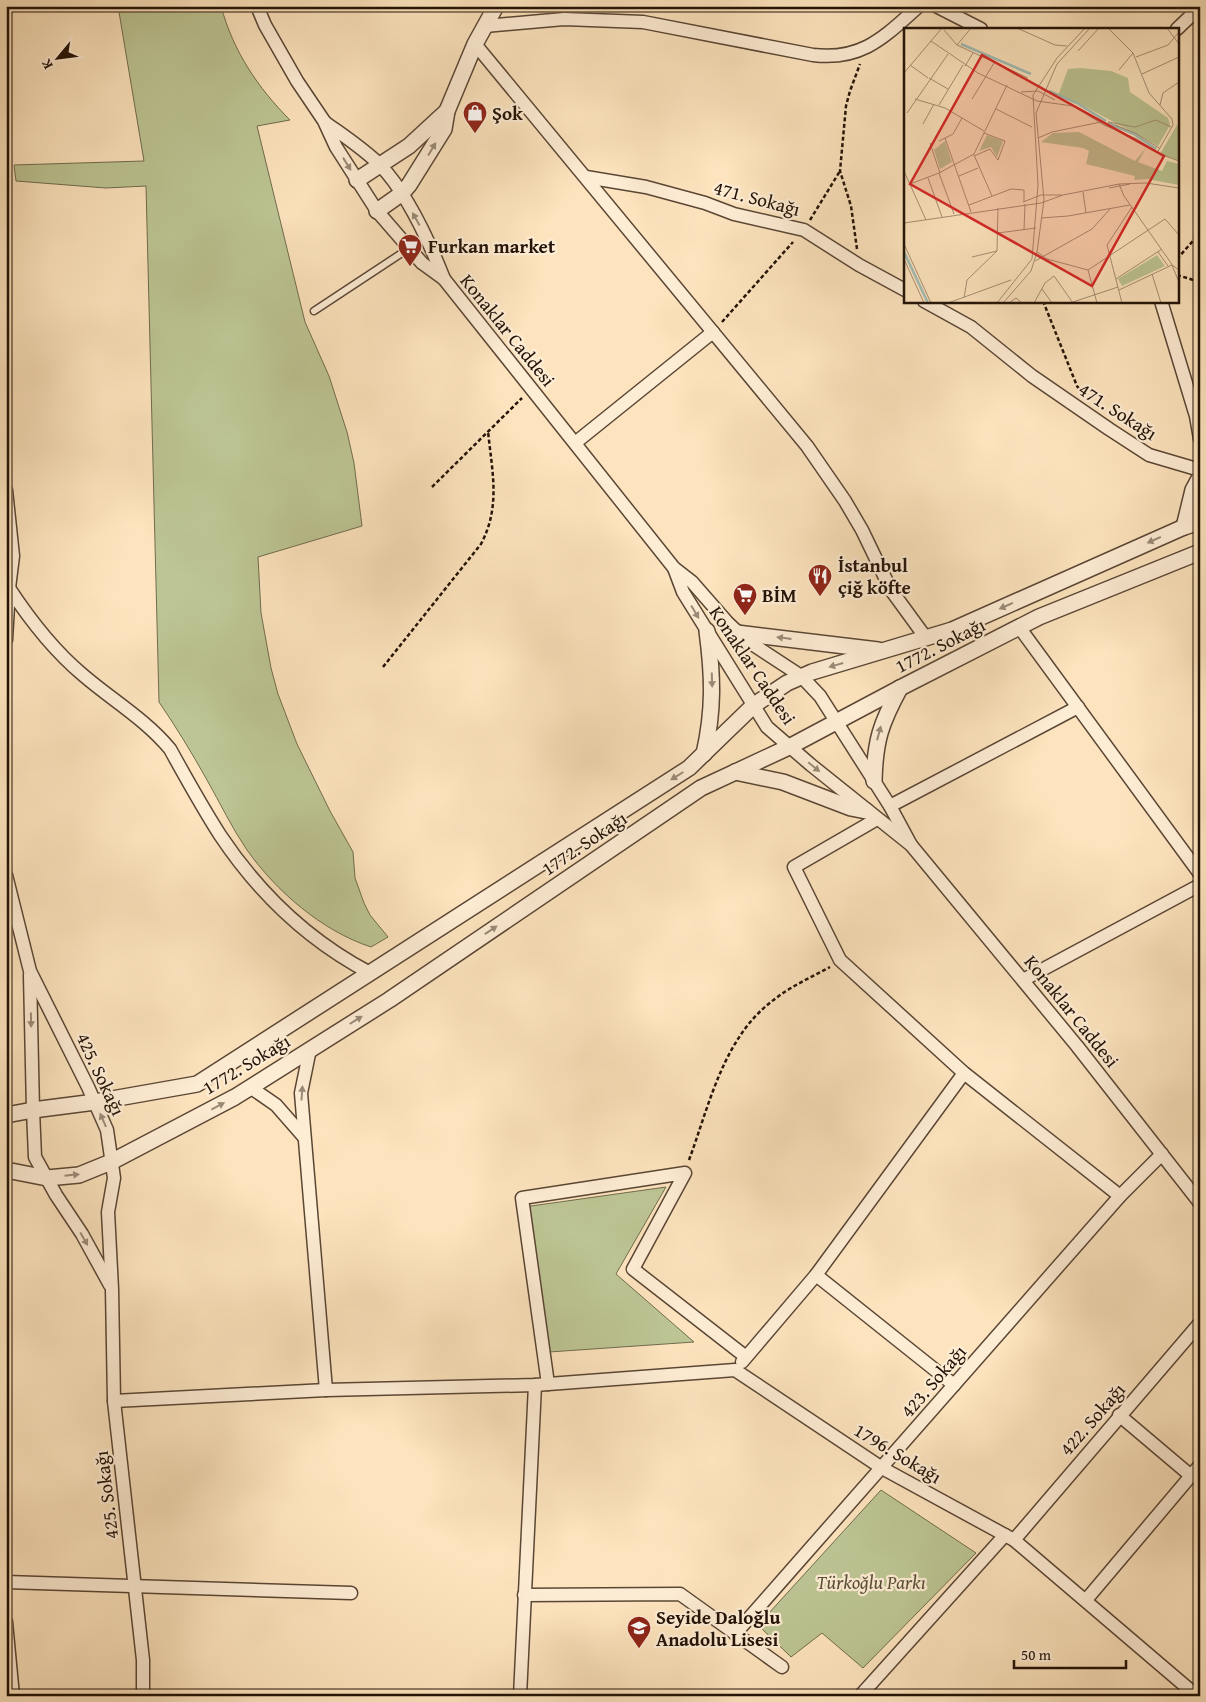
<svg xmlns="http://www.w3.org/2000/svg" width="1206" height="1702" font-family="'Gentium Book Plus',serif">
<style>
.green{fill:#bdc594;stroke:#706c4e}
.lines{fill:none;stroke-linecap:round;stroke-linejoin:round}
.service-casing{stroke:#5a4635;stroke-width:9}
.minor-casing{stroke:#5a4635;stroke-width:15}
.tertiary-casing{stroke:#5a4635;stroke-width:18}
.path{stroke:#231207;stroke-width:2.5;stroke-dasharray:4 2.5;stroke-linecap:butt}
.service{stroke:#feedd5;stroke-width:6}
.minor{stroke:#feedd5;stroke-width:12}
.tertiary{stroke:#feedd5;stroke-width:15}
.oneway{fill:#9b8a78}
.labels{text-anchor:middle;dominant-baseline:central;stroke-width:4.5;stroke-linejoin:round;paint-order:stroke}
.poi-label{font-size:19px;font-weight:bold;fill:#231207;stroke:#feedd5;text-anchor:start}
.street-label{font-size:19px;fill:#231207;stroke:#feedd5}
.park-label{font-size:19px;font-style:italic;fill:#595138;stroke:#feedd5}
.inset-river{fill:none;stroke:#a1beb7;stroke-width:2.5}
.inset-road{fill:none;stroke:#a69075;stroke-width:1}
.view{fill:#d62828;fill-opacity:0.15;stroke:#d62828;stroke-width:2.5}
.inset-edge{fill:none;stroke:#231207;stroke-width:2.5}
</style>
<rect width="100%" height="100%" fill="#fde4be"/>
<filter id="stains"><feTurbulence type="fractalNoise" baseFrequency=".004" numOctaves="4"/><feColorMatrix values="0 0 0 0 .2 0 0 0 0 .09 0 0 0 0 .02 0 0 0 .5 -.17"/></filter>
<radialGradient id="worn" r=".72"><stop offset=".6" stop-color="#630" stop-opacity="0"/><stop offset="1" stop-color="#630" stop-opacity=".3"/></radialGradient>
<g class="green">
<path d="M118 6H221C233 51 258 88 290 120L257 126 305 322 329 376 347 432 354 463 362 526 258 557 261 613 271 668 278 694 297 744 330 811 353 852 355 878 364 903 370 915 388 937 371 947C322 931 276 891 247 850 232 828 220 803 207 780 192 753 176 727 159 702L146 186 106 188 16 181 14 165 144 161Z"/>
<polygon points="666,1187 616,1274 694,1342 549,1352 524,1207"/>
<polygon points="881,1490 976,1553 863,1668 822,1633 791,1657 758,1625"/>
</g>
<g class="lines">
<defs>
<polyline id="service" points="314,311 408,249"/>
<g id="minor">
<polyline points="257,6 265,25 297,81 324,121 336,147 377,211 422,263 444,279 674,568 692,582 727,622 746,640 801,676 820,696 890,806 911,845"/>
<polyline points="936,6 981,29"/>
<path d="M485 26 564 19 643 22 813 55C863 61 885 36 919 6"/>
<polyline points="1177,29 1200,7"/>
<polyline points="475,44 807,446 845,501 862,530 891,590 926,638"/>
<path d="M326 123C344 136 364 149 380 165 408 194 429 241 444 279"/>
<polyline points="586,177 646,187 705,203 734,214 804,230 859,265 905,290"/>
<polyline points="924,301 971,327 1032,376 1109,429 1149,455 1200,470"/>
<polyline points="1161,301 1196,416 1200,439"/>
<polyline points="575,443 713,332"/>
<polyline points="6,490 13,556 9,588 6,640"/>
<polyline points="674,568 683,592 767,727 811,765 911,845 1077,1046 1200,1203"/>
<path d="M9 588C30 620 53 650 83 675 112 700 145 719 170 749 186 778 202 807 220 835 258 892 309 941 370 973"/>
<polyline points="1019,627 1200,874"/>
<polyline points="890,806 1078,707"/>
<polyline points="877,819 794,867 840,960 964,1073 1120,1196"/>
<polyline points="6,875 30,971 88,1087 107,1130 114,1178 108,1212 112,1289 114,1401 143,1660 143,1696"/>
<polyline points="30,975 33,1110 35,1157 56,1195 82,1234 110,1285"/>
<polyline points="1023,980 1200,885"/>
<polyline points="310,1049 301,1093 326,1390"/>
<polyline points="250,1087 276,1105 304,1137"/>
<polyline points="816,1275 954,1385"/>
<polyline points="742,1362 816,1275 964,1073"/>
<polyline points="548,1384 522,1198 685,1173 633,1269 746,1357"/>
<polyline points="114,1401 326,1390 535,1385 735,1370 882,1468 1014,1540 1197,1696"/>
<polyline points="1119,1415 1190,1475"/>
<polyline points="1014,1540 1200,1323"/>
<polyline points="6,1582 351,1593"/>
<polyline points="524,1595 680,1594 782,1667"/>
<polyline points="1086,1600 1200,1465"/>
<polyline points="6,1622 13,1696"/>
<polyline points="735,1634 1120,1196 1162,1154"/>
<polyline points="520,1696 535,1385"/>
<polyline points="860,1696 1005,1535"/>
</g>
<g id="tertiary">
<polyline points="357,180 409,146 447,111"/>
<polyline points="377,211 401,194 409,185 444,129 447,111 475,44 496,6"/>
<polyline points="1184,527 1193,490 1200,477"/>
<polyline points="737,633 878,650"/>
<path d="M704 754C714 710 713 676 707 631"/>
<polyline points="735,772 783,782 851,808 866,811"/>
<path d="M874 781C875 740 881 723 900 688"/>
<polyline points="6,1115 33,1110 95,1102 197,1084 689,768 754,705 787,683 812,672 952,630 1184,527 1200,522"/>
<polyline points="6,1170 47,1178 79,1175 111,1162 235,1097 389,1000 701,788 789,747 900,688 1039,617 1200,552"/>
</g>
</defs>
<use href="#service" class="service-casing"/>
<use href="#minor" class="minor-casing"/>
<use href="#tertiary" class="tertiary-casing"/>
<g class="path">
<polyline points="810,220 840,171"/>
<polyline points="857,249 851,206 840,171 846,106 850,91 860,64"/>
<polyline points="1177,259 1200,233"/>
<polyline points="1177,275 1200,282"/>
<polyline points="1043,301 1077,386 1083,394"/>
<polyline points="722,322 793,242"/>
<polyline points="432,487 522,398"/>
<path d="M383 667 481 544C501 506 492 472 488 431"/>
<path d="M689 1160C709 1106 723 1039 771 1002 789 987 810 978 830 967"/>
</g>
<use href="#service" class="service"/>
<use href="#minor" class="minor"/>
<use href="#tertiary" class="tertiary"/>
</g>
<defs><path id="oneway-solid" d="M-6-.8H1V-3.2L6.5 0L1 3.2V.8H-6Z" transform="scale(1.25)"/></defs>
<g class="oneway">
<use href="#oneway-solid" transform="translate(432 149) rotate(-59)"/>
<use href="#oneway-solid" transform="translate(347 164) rotate(58)"/>
<use href="#oneway-solid" transform="translate(416 219) rotate(-119)"/>
<use href="#oneway-solid" transform="translate(1154 540) rotate(156)"/>
<use href="#oneway-solid" transform="translate(1006 606) rotate(156)"/>
<use href="#oneway-solid" transform="translate(695 612) rotate(59)"/>
<use href="#oneway-solid" transform="translate(784 638) rotate(-173)"/>
<use href="#oneway-solid" transform="translate(836 665) rotate(164)"/>
<use href="#oneway-solid" transform="translate(712 680) rotate(88)"/>
<use href="#oneway-solid" transform="translate(879 733) rotate(-75)"/>
<use href="#oneway-solid" transform="translate(814 767) rotate(39)"/>
<use href="#oneway-solid" transform="translate(677 776) rotate(148)"/>
<use href="#oneway-solid" transform="translate(491 930) rotate(-34)"/>
<use href="#oneway-solid" transform="translate(31 1020) rotate(89)"/>
<use href="#oneway-solid" transform="translate(356 1020) rotate(-32)"/>
<use href="#oneway-solid" transform="translate(302 1093) rotate(-86)"/>
<use href="#oneway-solid" transform="translate(218 1106) rotate(-28)"/>
<use href="#oneway-solid" transform="translate(103 1120) rotate(-114)"/>
<use href="#oneway-solid" transform="translate(72 1175) rotate(-6)"/>
<use href="#oneway-solid" transform="translate(84 1239) rotate(60)"/>
</g>
<defs>
<symbol id="shop-pin" viewBox="-11 -11 22 30"><path d="M0 17L-7.5 6A9.5 9.5 0 1 1 7.5 6Z" fill="#8f2418" stroke="#feedd5"/><path d="M-5-2.5h2.3a2.7 3.5 0 0 1 5.4 0H5L5.5 6h-11ZM-1.5-2.5h3a1.5 2.3 0 0 0-3 0Z" fill="#fff"/></symbol>
<symbol id="supermarket-pin" viewBox="-11 -11 22 30"><path d="M0 17L-7.5 6A9.5 9.5 0 1 1 7.5 6Z" fill="#8f2418" stroke="#feedd5"/><path d="M-6-5.5h2.5l.6 2H6L4.5 2H-2.5L-4.4-4H-6ZM-1.5 3.2a1.3 1.3 0 1 0 .1 0ZM3 3.2a1.3 1.3 0 1 0 .1 0Z" fill="#fff"/></symbol>
<symbol id="restaurant-pin" viewBox="-11 -11 22 30"><path d="M0 17L-7.5 6A9.5 9.5 0 1 1 7.5 6Z" fill="#8f2418" stroke="#feedd5"/><path d="M-5-6h1v4h1v-4h1v4h1v-4h1v5L-1.5 .5V6h-2V.5L-5-1ZM5-6V6H3V1.5H1.5Q1.5-4 5-6Z" fill="#fff"/></symbol>
<symbol id="school-pin" viewBox="-11 -11 22 30"><path d="M0 17L-7.5 6A9.5 9.5 0 1 1 7.5 6Z" fill="#8f2418" stroke="#feedd5"/><path d="M0-5L7-2L0 1L-7-2ZM-4 1L0 2.5L4 1V4Q0 6-4 4Z" fill="#fff"/></symbol>
</defs>
<g fill-rule="evenodd">
<use href="#shop-pin" x="461" y="99" width="28" height="38"/>
<use href="#supermarket-pin" x="396" y="232" width="28" height="38"/>
<use href="#restaurant-pin" x="806" y="562" width="28" height="38"/>
<use href="#supermarket-pin" x="731" y="581" width="28" height="38"/>
<use href="#school-pin" x="625" y="1614" width="28" height="38"/>
</g>
<g class="labels">
<g class="poi-label">
<text x="492" y="113">Şok</text>
<text x="428" y="246">Furkan market</text>
<text x="838" y="565">İstanbul<tspan x="838" dy="22">çiğ köfte</tspan></text>
<text x="762" y="595">BİM</text>
<text x="656" y="1617">Seyide Daloğlu<tspan x="656" dy="22">Anadolu Lisesi</tspan></text>
</g>
<g class="street-label">
<text transform="translate(757 198) rotate(15)">471. Sokağı</text>
<text transform="translate(508 330) rotate(51)">Konaklar Caddesi</text>
<text transform="translate(1118 411) rotate(33)">471. Sokağı</text>
<text transform="translate(940 645) rotate(-27)">1772. Sokağı</text>
<text transform="translate(753 665) rotate(56)">Konaklar Caddesi</text>
<text transform="translate(584 843) rotate(-34)">1772. Sokağı</text>
<text transform="translate(1072 1011) rotate(51)">Konaklar Caddesi</text>
<text transform="translate(246 1064) rotate(-31)">1772. Sokağı</text>
<text transform="translate(101 1074) rotate(65)">425. Sokağı</text>
<text transform="translate(933 1381) rotate(-49)">423. Sokağı</text>
<text transform="translate(1092 1419) rotate(-49)">422. Sokağı</text>
<text transform="translate(898 1453) rotate(31)">1796. Sokağı</text>
<text transform="translate(106 1495) rotate(-97)">425. Sokağı</text>
</g>
<g class="park-label">
<text x="871" y="1582">Türkoğlu Parkı</text>
</g>
</g>
<g transform="translate(904 28)">
<rect width="275" height="275" fill="#fde4be"/>
<path d="M176 40 207 43 224 50 226 64 264 90 266 97 254 118 171 73 154 68 164 41ZM273 97 275 99V133L256 126ZM175 104 231 133 242 120 234 134 258 143 263 133 275 136V157L243 151 230 152 231 148 182 136 185 123 179 120 137 114 149 105ZM83 107 99 113 93 129 87 119 75 123ZM41 113 48 134 36 141 30 122ZM253 227 261 238 218 258 214 251Z" fill="#bdc594"/>
<path class="inset-river" d="M57 16 127 46M145 63 173 75 202 93M204 95 230 106 252 121M0 224 24 275"/>
<path class="inset-road" d="M113 0 151 17 163 18M204 0 229 25 245 65 268 91 269 97 253 125M263 0 275 16M40 2 53 17 124 50M27 13 74 45 133 73 169 78 200 97 233 111 256 126 275 133M53 17 67 0M174 23 195 0M232 29 264 17 275 4M6 37 24 50M61 38 69 25M215 42 229 25M0 45 38 0M238 46 275 29M25 50 44 61M117 64 134 63 151 72M11 71 41 80 80 103M68 71 90 35M35 77 59 37M256 77 259 65 275 54M92 81 128 99M3 85 44 26M204 94 231 99 252 92 267 99M19 96 30 76M211 97 231 105 255 120M41 110 67 184M134 110 148 104 197 94M35 113 49 106 58 90M26 115 36 145M70 127 88 168M70 128 86 121 94 132 101 113 80 105M0 143 22 192M35 145 50 186M55 148 74 140M24 150 38 189M6 156 35 145 70 126 103 57M215 156 220 168 267 235 275 254M205 160 226 156M179 164 182 185M119 174 137 167H158M65 177 107 161 120 162V174M137 190 164 188 226 177M0 195 137 175 159 167 215 156 242 155 275 160M120 202 121 176M94 205 132 200M0 216 27 275M133 224 143 231 184 242M254 224 264 238M68 229 93 223M0 231 20 275M131 233 188 201 206 181M184 242 261 191 275 207M184 242 193 275M248 246 257 275M212 251 258 221M138 261 148 275M215 262 268 237 275 242M60 270 63 252 93 223 94 180M169 274 214 259M44 275 107 252M93 275 128 231 134 157 129 67 153 30 181 0M99 275 127 243 133 224 140 172 132 85 153 36 186 0M105 275 112 270 118 275M130 275 141 255 150 248 169 275M218 275 203 217 228 179"/>
<path class="view" d="M78 27 260 128 188 258 6 156Z"/>
<rect width="275" height="275" class="inset-edge"/>
</g>
<rect width="1206" height="1702" fill="none" stroke="#fde4be" stroke-width="25"/>
<rect x="8" y="8" width="1191" height="1687" fill="none" stroke="#231207" stroke-width="2.5"/>
<rect x="12" y="12" width="1181" height="1677" fill="none" stroke="#231207"/>
<g transform="translate(58 58) rotate(241)" stroke="#feedd5" stroke-width="4" paint-order="stroke">
<path d="M0-4L9 19L0 12L-9 19Z" fill="#231207"/>
<text y="-8" font-size="14" font-weight="bold" text-anchor="middle" fill="#231207">K</text>
</g>
<path d="M1014 1660v8h112v-8" fill="none" stroke="#231207" stroke-width="2.5"/>
<text x="1021" y="1660" font-size="15" fill="#231207" stroke="#feedd5" stroke-width="4" paint-order="stroke">50 m</text>
<rect width="100%" height="100%" filter="url(#stains)"/>
<rect width="100%" height="100%" fill="url(#worn)"/>
</svg>
